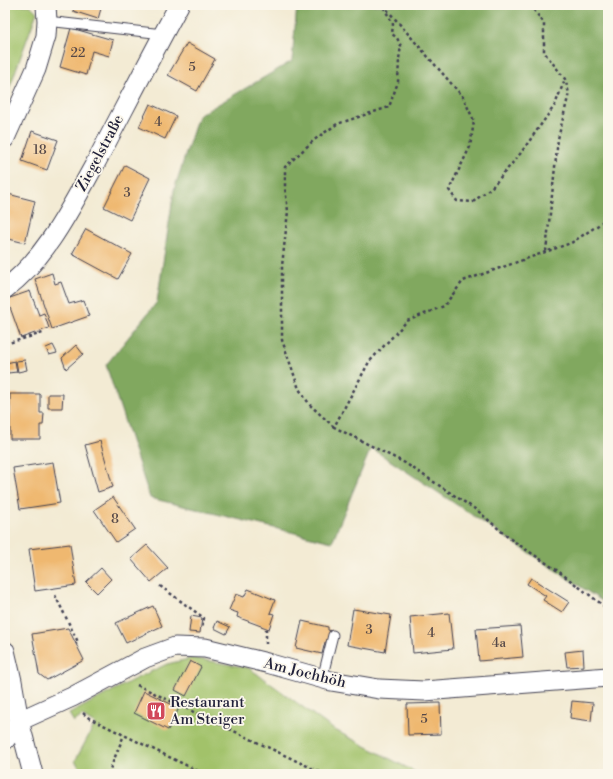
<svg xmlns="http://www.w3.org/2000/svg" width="613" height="779" font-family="'Libre Bodoni',serif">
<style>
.green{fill:#a2c26a;stroke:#627252}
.forest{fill:#81a85e;stroke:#52654c}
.building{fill:#efb870}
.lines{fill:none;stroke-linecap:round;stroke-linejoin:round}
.service-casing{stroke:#414052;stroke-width:11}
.minor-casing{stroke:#414052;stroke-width:21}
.path{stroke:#414052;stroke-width:2.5;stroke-dasharray:3 3;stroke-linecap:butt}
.service{stroke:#fff;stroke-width:9}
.minor{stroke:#fff;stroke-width:19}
.labels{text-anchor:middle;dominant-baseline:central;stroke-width:3.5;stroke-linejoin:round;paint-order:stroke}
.number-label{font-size:13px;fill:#554848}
.street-label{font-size:15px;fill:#22223b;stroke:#fbf7ec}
.poi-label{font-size:15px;fill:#22223b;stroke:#fbf7ec;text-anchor:start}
</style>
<rect width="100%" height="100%" fill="#fbf7ec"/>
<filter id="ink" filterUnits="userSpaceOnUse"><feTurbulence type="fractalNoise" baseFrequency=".025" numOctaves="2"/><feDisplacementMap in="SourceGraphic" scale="8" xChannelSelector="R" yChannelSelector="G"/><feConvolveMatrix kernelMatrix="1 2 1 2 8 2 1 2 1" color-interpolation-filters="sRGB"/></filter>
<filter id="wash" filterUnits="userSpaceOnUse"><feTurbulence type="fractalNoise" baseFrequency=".012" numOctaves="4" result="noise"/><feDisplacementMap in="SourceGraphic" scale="16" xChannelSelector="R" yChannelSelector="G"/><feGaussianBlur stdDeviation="0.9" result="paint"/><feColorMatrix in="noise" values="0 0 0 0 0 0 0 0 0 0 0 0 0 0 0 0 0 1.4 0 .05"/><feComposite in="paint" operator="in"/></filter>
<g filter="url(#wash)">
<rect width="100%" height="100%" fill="#f3ebd4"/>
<g class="green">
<polygon points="5,5 30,5 37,12 5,100"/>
<polygon points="193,658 249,668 333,729 419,774 85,774 75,761 95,724 82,716 74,722 69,714 133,680 167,664"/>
</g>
<polygon class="forest" points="297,5 608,5 608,605 371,448 332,542 150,498 106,365 157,302 174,190 198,116 292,61"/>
<g id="blocks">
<g class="building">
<polygon points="75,5 102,5 98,19 73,11"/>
<polygon points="71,28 113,40 109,56 92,51 86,75 60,67"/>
<polygon points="187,43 215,59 197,91 168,75"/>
<polygon points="150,104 176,116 165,139 139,127"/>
<polygon points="32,131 58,140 47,170 22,161"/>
<polygon points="125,165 150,178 130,220 104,207"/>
<polygon points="8,194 35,201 25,243 5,238 5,205"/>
<polygon points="86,229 132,254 118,279 72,254"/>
<polygon points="52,273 55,284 61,282 69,304 83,300 89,316 52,329 35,279"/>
<polygon points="30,291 39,315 44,313 49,328 21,338 7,299"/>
<polygon points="53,345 57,353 49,355 46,348"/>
<polygon points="76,345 83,354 66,369 62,358"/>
<polygon points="25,360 27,370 18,372 16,361"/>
<polygon points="15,361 17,372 8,373 6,363"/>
<polygon points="10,394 40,394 40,413 44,413 43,425 40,425 40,439 10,439"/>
<polygon points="48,394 63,394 62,408 48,408"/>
<polygon points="100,441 113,487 98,492 85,445"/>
<polygon points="53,462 60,503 20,509 13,468"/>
<polygon points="113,497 135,529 116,542 94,510"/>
<polygon points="70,544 76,585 35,591 29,549"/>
<polygon points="147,545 168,568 151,582 131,559"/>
<polygon points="101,568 111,579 97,593 86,582"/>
<polygon points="531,578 569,602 562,612 543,600 546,596 527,584"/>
<polygon points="248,589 275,600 270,613 274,614 269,629 237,617 238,613 229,610 236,594 244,597"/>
<polygon points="153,606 162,626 126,643 116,623"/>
<polygon points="353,609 391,615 385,652 347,645"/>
<polygon points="449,613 453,649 413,653 410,617"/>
<polygon points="191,616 202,618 200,633 189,632"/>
<polygon points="217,621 230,627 226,634 214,628"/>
<polygon points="302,621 328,627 328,630 332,631 329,643 325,642 322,654 296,648"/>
<polygon points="520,626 523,657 479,661 476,629"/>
<polygon points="68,628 84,660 47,680 39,674 32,634"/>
<polygon points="583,650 584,666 567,667 565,652"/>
<polygon points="190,661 201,667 186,696 175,690"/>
<polygon points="144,691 179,708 168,730 134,713"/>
<polygon points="572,701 593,703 591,721 570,718"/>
<polygon points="440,703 441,734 408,735 407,704"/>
</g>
</g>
</g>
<g filter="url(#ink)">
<use href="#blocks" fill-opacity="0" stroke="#414052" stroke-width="1"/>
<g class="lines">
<defs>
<g id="service">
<polyline points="47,21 163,34"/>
<polyline points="322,679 333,635"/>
</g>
<g id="minor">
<polyline points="5,138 36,69 46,36 47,21 46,5"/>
<path d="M5 289C47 257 70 209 95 164 123 111 150 58 179 5"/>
<polyline points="5,651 12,681 19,721 33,774"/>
<polyline points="19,721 72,697 145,658 175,647 205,648 267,663 331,681 379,689 424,691 608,677"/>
<polyline points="5,740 19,721"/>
</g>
</defs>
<use href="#service" class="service-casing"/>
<use href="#minor" class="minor-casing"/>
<g class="path">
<polyline points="383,5 463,97 474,121 470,147 449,190 457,201 473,202 493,186 520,154 555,105 565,79"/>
<polyline points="530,5 544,23 544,52 565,79 569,93 558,139 546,251"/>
<polyline points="608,217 597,226 571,243 463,281 444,306 407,321 369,362 334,427 405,463 478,511 509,538 558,571 608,609"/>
<polyline points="5,344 43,333"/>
<polyline points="334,427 310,405 299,389 282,340 282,266 288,211 285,188 285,167 314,140 337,124 389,107 398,82 399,59 401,46 397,38 392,34 393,24 384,8"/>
<polyline points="160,586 204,618 202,629"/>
<polyline points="55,595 78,642 76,644"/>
<polyline points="266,644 266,629"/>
<polyline points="137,685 324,774"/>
<polyline points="83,713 89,718 204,774"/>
<polyline points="108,774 124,735"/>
</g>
<use href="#service" class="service"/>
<use href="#minor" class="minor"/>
</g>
</g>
<defs>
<symbol id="restaurant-square" viewBox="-11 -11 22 22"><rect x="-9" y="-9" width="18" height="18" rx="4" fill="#d1495b" stroke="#fbf7ec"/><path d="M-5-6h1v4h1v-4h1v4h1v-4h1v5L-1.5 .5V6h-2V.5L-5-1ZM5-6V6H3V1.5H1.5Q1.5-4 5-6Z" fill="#fff"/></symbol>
</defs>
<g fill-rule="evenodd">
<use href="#restaurant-square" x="145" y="700" width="22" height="22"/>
</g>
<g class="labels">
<g class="number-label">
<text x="78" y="53">22</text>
<text x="192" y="67">5</text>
<text x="158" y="122">4</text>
<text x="40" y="150">18</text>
<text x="127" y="193">3</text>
<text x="115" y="519">8</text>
<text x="369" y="630">3</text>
<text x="431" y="633">4</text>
<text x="499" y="643">4a</text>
<text x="424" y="719">5</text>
</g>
<g class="street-label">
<text transform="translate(100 153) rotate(-62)">Ziegelstraße</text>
<text transform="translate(305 673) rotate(14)">Am Jochhöh</text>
</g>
<g class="poi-label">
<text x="170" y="702">Restaurant<tspan x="170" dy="17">Am Steiger</tspan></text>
</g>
</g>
<rect width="613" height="779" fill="none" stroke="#fbf7ec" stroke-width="20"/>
</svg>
